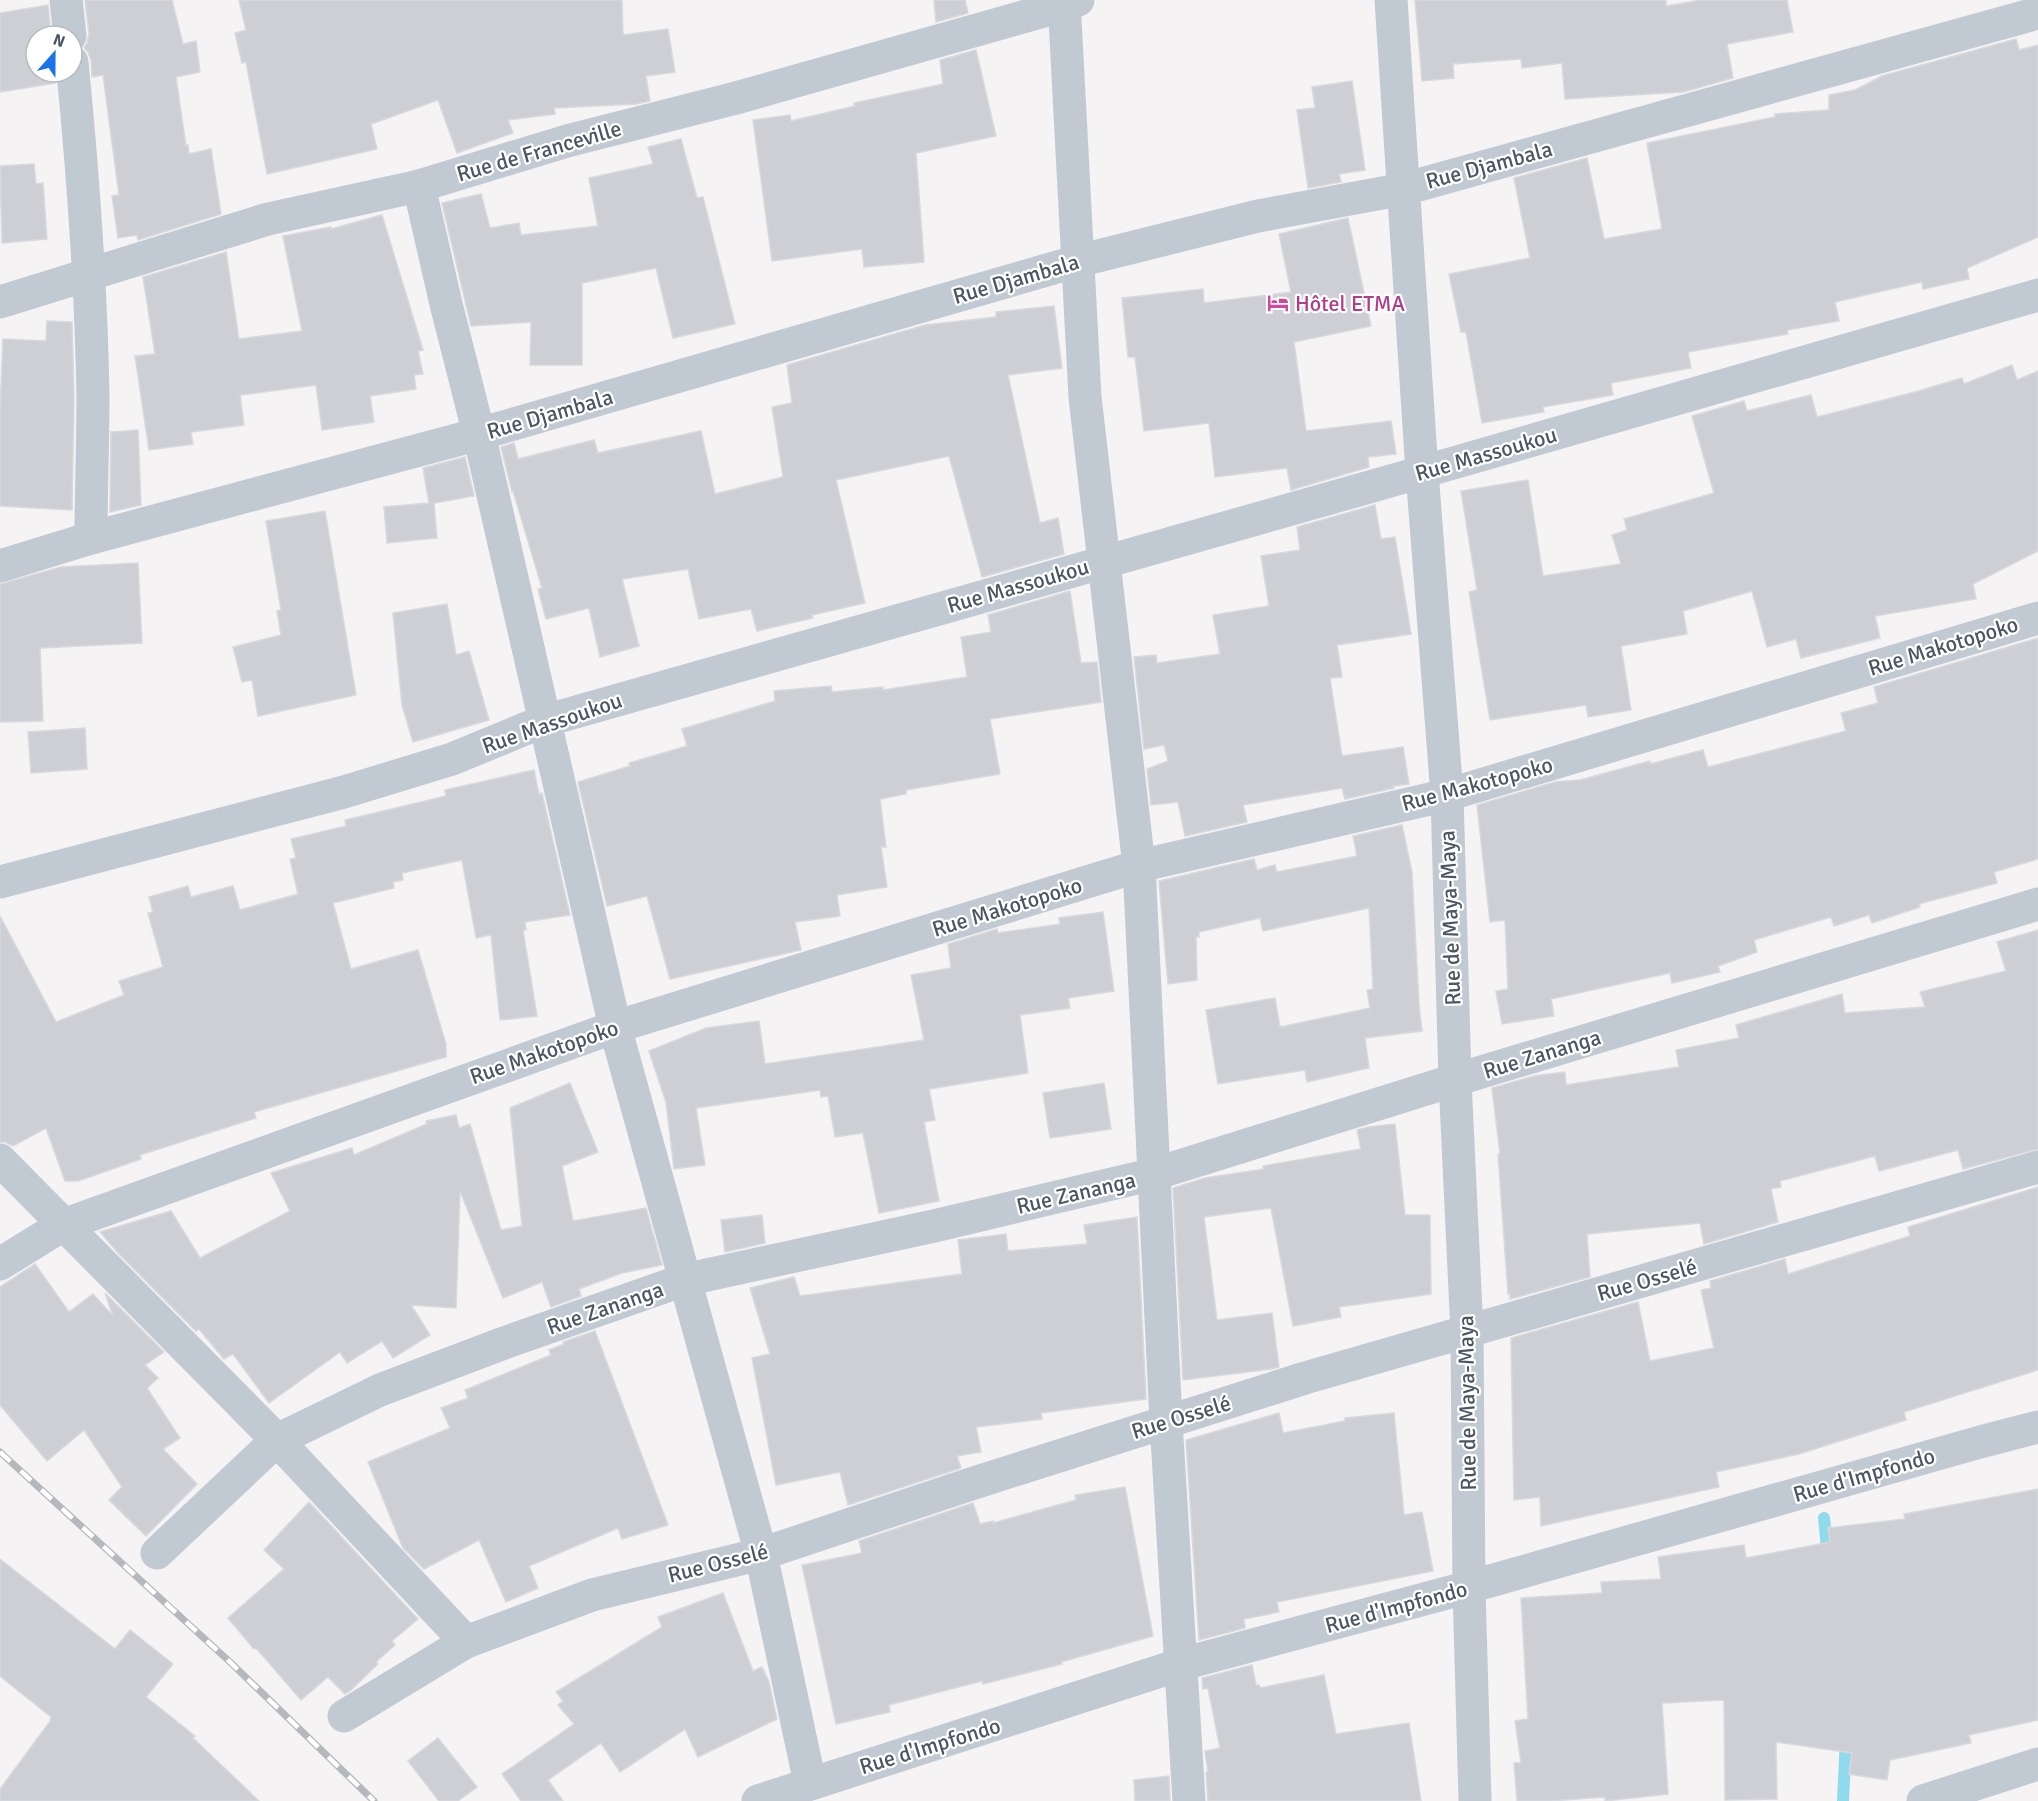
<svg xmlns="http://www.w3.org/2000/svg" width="2038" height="1801" font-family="Signika,sans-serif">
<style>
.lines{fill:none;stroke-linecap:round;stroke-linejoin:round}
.stream{stroke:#90daee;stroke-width:12}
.building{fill:#cdcfd5;stroke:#d7d9de;stroke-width:1.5}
.minor{stroke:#c1cad2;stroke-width:33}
.rail-casing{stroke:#b5b8bd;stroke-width:7}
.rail{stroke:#fff;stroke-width:4.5;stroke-dasharray:14;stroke-linecap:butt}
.labels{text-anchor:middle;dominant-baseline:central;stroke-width:4.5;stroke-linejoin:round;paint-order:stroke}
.street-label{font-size:22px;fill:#4a5661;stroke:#fff}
.hotel-label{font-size:22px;fill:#b23c85;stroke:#fff;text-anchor:start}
</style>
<rect width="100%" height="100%" fill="#f5f3f3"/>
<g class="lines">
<g class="stream">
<polyline points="1824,1518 1828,1559"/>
<polyline points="1843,1801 1846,1737"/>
</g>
</g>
<g class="building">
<polygon points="85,0 172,0 183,44 196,41 200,72 176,77 186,146 188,145 189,154 211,149 221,214 138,240 137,235 118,238 112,196 119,195 103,75 92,77 91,60 88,52 84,48 87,43 89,34"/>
<polygon points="239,0 622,0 623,35 668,29 675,72 646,76 650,101 636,104 554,108 555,114 508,120 513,133 457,153 438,100 371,124 377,149 267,174 246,62 242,63 235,33 246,30"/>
<polygon points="934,0 965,0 968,13 936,22"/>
<polygon points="1415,0 1666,0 1666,6 1701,0 1787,0 1793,32 1727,44 1733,78 1683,92 1565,99 1562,63 1522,68 1521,59 1453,64 1454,78 1422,81"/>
<polygon points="48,5 51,36 36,36 36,72 54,72 55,83 0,92 0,13"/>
<polygon points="2016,39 2019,50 2038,45 2038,237 1967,268 1969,279 1923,289 1922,282 1835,302 1839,321 1787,330 1788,334 1688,352 1691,368 1611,383 1613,395 1543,407 1544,412 1482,423 1466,332 1461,332 1449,274 1530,258 1514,178 1587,158 1604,239 1662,229 1647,143 1775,117 1775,114 1829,110 1829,95 1855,90 1882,76"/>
<polygon points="976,50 996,136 916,153 924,262 864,267 862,249 772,261 753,120 790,115 791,121 855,106 854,103 943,84 940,60"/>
<polygon points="1352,81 1365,170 1339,174 1341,182 1308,188 1297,110 1315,108 1312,87"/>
<polygon points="681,139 697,198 703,197 735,324 673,338 656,268 582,283 582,365 530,365 531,322 471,326 442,203 481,194 490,228 519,223 521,235 598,226 589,178 653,164 648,147"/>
<polygon points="34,164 36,184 43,183 47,239 2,243 0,166"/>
<polygon points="382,215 423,350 418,351 423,374 414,375 416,389 370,396 374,422 322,430 316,385 240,395 244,425 191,432 193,444 149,450 135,356 155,354 143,277 226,252 239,339 302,331 283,236 331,227 331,229"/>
<polygon points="1348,218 1371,326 1294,342 1306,431 1391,421 1396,454 1368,457 1369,467 1291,490 1287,468 1215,477 1209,423 1144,431 1135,357 1128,357 1122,298 1203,289 1204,303 1291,292 1279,234"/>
<polygon points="1054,306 1062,368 1008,375 1040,523 1058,518 1064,554 982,577 949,456 836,480 865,603 812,615 813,618 757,631 751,609 699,619 688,569 622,579 639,646 600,657 589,608 546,619 538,589 542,588 513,491 512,492 501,447 514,443 518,459 594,440 598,453 701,431 715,494 783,477 772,407 792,403 787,365 925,325 996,317 996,312"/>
<polygon points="47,321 72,322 74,396 72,510 0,506 0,410 3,339 46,341"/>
<polygon points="2012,365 2017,380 2038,371 2038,551 1973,584 1976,599 1875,616 1880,638 1801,658 1796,639 1767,647 1752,591 1683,611 1687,634 1621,646 1631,710 1588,717 1586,705 1490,720 1469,592 1477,590 1461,491 1528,480 1543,576 1621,564 1612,535 1627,530 1624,519 1714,493 1692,416 1744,401 1747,411 1811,395 1817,417 1915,392 1962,378 1964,384"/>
<polygon points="138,430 141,505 110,512 111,432"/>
<polygon points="465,457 474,496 434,503 437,538 387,543 384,507 429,503 423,468"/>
<polygon points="1375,505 1381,539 1395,537 1411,634 1337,645 1342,677 1330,678 1342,756 1403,747 1409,784 1393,786 1394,788 1345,799 1342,788 1243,805 1247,822 1185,836 1178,802 1151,805 1147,769 1168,761 1164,745 1144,749 1134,657 1156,655 1157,663 1220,654 1213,615 1269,606 1261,556 1300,550 1297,527"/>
<polygon points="325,511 356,695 258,716 252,680 242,682 233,647 281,635 277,611 281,610 266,521"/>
<polygon points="138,563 142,643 40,648 43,721 0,722 0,584 61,567"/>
<polygon points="1070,591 1081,663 1097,662 1101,702 990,719 1000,774 906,790 906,794 880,799 886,847 881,847 887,887 837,895 840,916 795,922 801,950 670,979 647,896 607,906 578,782 630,766 629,763 687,746 682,729 775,701 774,691 831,686 832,692 883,687 883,690 967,677 961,637 991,632 988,615"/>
<polygon points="447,604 456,655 469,651 489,720 413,742 402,705 393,613"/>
<polygon points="2038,638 2038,859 1994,872 1997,883 1919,904 1920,907 1872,923 1869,915 1834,926 1831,917 1754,940 1757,952 1718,966 1720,972 1672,983 1670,973 1551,999 1554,1016 1502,1024 1496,991 1508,989 1505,920 1490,922 1477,805 1555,782 1580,780 1650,761 1650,764 1703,750 1708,767 1846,731 1841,713 1878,703 1874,687"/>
<polygon points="85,728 87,769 31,773 28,732"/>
<polygon points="534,770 539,794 542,793 570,915 525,922 526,930 523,930 537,1016 500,1020 491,935 476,938 462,860 402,873 403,880 393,882 394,888 333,903 351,969 418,950 446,1044 446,1057 254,1112 256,1118 140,1155 141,1159 78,1181 65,1181 46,1128 13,1146 5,1142 0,1142 0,916 56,1022 124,995 119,981 163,967 148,913 153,912 149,897 188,886 191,897 233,886 240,910 298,894 290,859 296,858 291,839 346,826 345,820 446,796 445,790"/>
<polygon points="1402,825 1412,872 1419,1005 1422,1031 1365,1038 1369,1068 1307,1082 1305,1070 1218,1084 1206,1010 1275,998 1280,1027 1370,1008 1367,990 1373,989 1369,908 1263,931 1260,918 1199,932 1199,937 1196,937 1197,980 1168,984 1159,881 1254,859 1257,870 1275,865 1277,872 1357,856 1353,836"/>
<polygon points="1103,912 1114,991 1068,998 1070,1008 1020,1015 1028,1073 929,1089 935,1120 924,1122 939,1201 879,1213 863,1133 835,1137 828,1096 821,1097 820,1090 696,1108 705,1165 674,1169 666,1102 649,1051 706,1028 759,1021 765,1064 924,1040 911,975 951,968 948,944 997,929 998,933 1060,924 1059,918"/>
<polygon points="2038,930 2038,1149 1963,1169 1958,1150 1879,1171 1875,1156 1780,1181 1781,1187 1771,1189 1778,1222 1704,1244 1700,1223 1587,1234 1590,1277 1510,1299 1510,1293 1508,1294 1498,1154 1500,1154 1492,1088 1534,1076 1565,1072 1566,1085 1679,1067 1676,1050 1739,1038 1736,1025 1842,994 1845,1013 1925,1007 1920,992 2006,971 1997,942"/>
<polygon points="570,1083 598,1152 562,1166 573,1221 646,1208 662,1265 622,1273 579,1289 581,1296 551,1307 542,1282 503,1298 460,1191 456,1308 411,1305 430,1335 393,1358 382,1341 347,1363 340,1352 269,1403 233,1354 224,1359 199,1329 196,1331 118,1253 100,1232 171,1211 200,1258 290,1211 271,1173 352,1148 354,1155 427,1124 426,1121 456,1115 459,1128 470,1124 501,1230 522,1226 510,1108"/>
<polygon points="1104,1083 1111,1129 1050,1138 1043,1093"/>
<polygon points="1395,1124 1405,1215 1430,1215 1431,1294 1339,1307 1341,1317 1293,1326 1271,1208 1204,1217 1217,1320 1272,1313 1279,1367 1271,1369 1183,1380 1173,1188 1205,1178 1264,1169 1263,1166 1361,1149 1357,1130 1368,1127"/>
<polygon points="2038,1187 2038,1370 1904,1412 1906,1420 1799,1454 1716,1472 1719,1487 1541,1526 1540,1497 1514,1500 1511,1338 1638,1302 1650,1361 1714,1348 1701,1290 1711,1288 1710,1281 1785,1259 1788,1274 1910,1236 1908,1227"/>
<polygon points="762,1215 765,1243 725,1252 721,1220"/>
<polygon points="1137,1217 1146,1399 1041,1413 1042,1419 976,1427 981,1452 957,1456 961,1468 848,1505 840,1472 776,1485 752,1358 770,1354 750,1288 794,1277 800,1296 962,1274 958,1240 1006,1234 1008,1251 1087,1244 1084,1225"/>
<polygon points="35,1264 69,1312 93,1294 113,1316 105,1293 164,1352 145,1365 158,1378 147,1388 180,1438 163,1449 197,1484 146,1536 109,1500 122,1487 84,1430 47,1461 0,1405 0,1287"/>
<polygon points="595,1331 668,1525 622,1539 618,1528 529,1566 538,1588 506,1602 479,1540 424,1569 403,1548 368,1462 450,1428 441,1408 468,1398 465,1390 551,1355 549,1350 564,1344 563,1342"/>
<polygon points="1279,1413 1283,1433 1345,1421 1345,1418 1394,1413 1404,1515 1422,1512 1433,1571 1277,1602 1279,1612 1244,1619 1245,1628 1199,1640 1186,1440"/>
<polygon points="1125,1487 1153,1636 1061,1662 1062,1664 983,1684 982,1681 889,1705 890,1712 836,1724 802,1565 862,1553 859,1541 973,1503 980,1524 993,1521 993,1523 1076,1500 1075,1495"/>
<polygon points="2038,1489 2038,1720 1969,1735 1971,1743 1890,1760 1887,1780 1849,1774 1852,1753 1776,1742 1777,1799 1725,1800 1724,1700 1662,1703 1668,1794 1605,1801 1605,1797 1550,1801 1517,1801 1514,1763 1521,1763 1515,1721 1528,1719 1521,1598 1602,1593 1601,1582 1661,1579 1658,1557 1744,1545 1746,1558 1830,1542 1828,1528 1905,1519 1904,1514"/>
<polygon points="309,1502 418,1619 392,1641 395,1645 376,1662 378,1664 351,1690 345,1694 328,1677 301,1700 256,1648 254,1649 228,1618 284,1569 264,1550"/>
<polygon points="0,1559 115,1649 130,1630 173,1664 146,1697 195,1736 193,1738 259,1801 0,1801 0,1789 51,1720 50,1719 51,1717 0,1676"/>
<polygon points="723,1593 753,1671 762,1667 769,1682 777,1719 698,1757 685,1729 620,1772 601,1743 548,1780 563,1801 521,1801 502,1774 574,1724 558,1705 563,1701 556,1692 662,1627 658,1617"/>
<polygon points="1252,1665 1256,1685 1259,1685 1260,1688 1324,1675 1336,1734 1409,1723 1421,1801 1208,1801 1206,1772 1208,1772 1205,1751 1220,1748 1208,1688 1203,1689 1202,1678"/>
<polygon points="438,1738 477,1787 458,1801 439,1801 408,1761"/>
<polygon points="1169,1776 1170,1801 1135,1801 1134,1780"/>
</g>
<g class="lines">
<g class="minor">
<polyline points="66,0 70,36"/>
<polyline points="1064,0 1085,397 1139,866 1166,1421 1189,1801"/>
<polyline points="1391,0 1422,472 1447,795 1455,1080 1467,1333 1469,1587 1475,1801"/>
<path d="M72 62C83 173 91 284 93 396 93 443 91 491 91 538"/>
<polyline points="419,186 446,304 479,434 615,1027 761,1554 810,1783"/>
<polyline points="0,302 268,219 419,186 567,141 736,98 1065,5 1078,0"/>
<polyline points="0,566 91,538 479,434 1078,261 1258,216 1404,189 2038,13"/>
<polyline points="0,882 344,792 452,759 544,721 1422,472 2038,295"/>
<polyline points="0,1160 277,1440 466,1642"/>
<polyline points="0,1264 63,1225 615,1027 1139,866 1447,795 2038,618"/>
<polyline points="157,1553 277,1440 380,1390 504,1343 684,1280 934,1226 1154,1174 1455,1080 2038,904"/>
<polyline points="344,1716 466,1642 592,1595 761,1554 974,1483 1305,1378 2038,1167"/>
<polyline points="758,1801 1182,1664 1469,1587 1980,1442 2038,1427"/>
<polyline points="1923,1801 2038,1764"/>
</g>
<defs>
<polyline id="rail" points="0,1452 230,1662 374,1801"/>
</defs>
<use href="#rail" class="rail-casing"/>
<use href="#rail" class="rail"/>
</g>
<defs>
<symbol id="hotel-bare" viewBox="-9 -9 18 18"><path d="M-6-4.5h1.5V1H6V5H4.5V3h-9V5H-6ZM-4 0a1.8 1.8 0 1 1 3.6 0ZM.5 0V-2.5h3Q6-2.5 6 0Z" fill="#d1479c" stroke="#fff" stroke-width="2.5" paint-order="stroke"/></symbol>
</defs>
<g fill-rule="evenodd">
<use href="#hotel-bare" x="1263" y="288" width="30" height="30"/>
</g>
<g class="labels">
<g class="street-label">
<text transform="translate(539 151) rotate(-16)">Rue de Franceville</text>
<text transform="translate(1489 165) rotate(-15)">Rue Djambala</text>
<text transform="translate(1016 279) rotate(-16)">Rue Djambala</text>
<text transform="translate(550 414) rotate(-16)">Rue Djambala</text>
<text transform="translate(1486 454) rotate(-16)">Rue Massoukou</text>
<text transform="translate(1018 586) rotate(-16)">Rue Massoukou</text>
<text transform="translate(1943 646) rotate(-17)">Rue Makotopoko</text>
<text transform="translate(552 723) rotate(-19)">Rue Massoukou</text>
<text transform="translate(1477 784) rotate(-15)">Rue Makotopoko</text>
<text transform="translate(1007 907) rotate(-17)">Rue Makotopoko</text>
<text transform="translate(1450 918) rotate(-92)">Rue de Maya-Maya</text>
<text transform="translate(544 1052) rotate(-19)">Rue Makotopoko</text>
<text transform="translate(1542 1054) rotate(-17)">Rue Zananga</text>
<text transform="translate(1076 1193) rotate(-13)">Rue Zananga</text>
<text transform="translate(1647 1280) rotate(-16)">Rue Osselé</text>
<text transform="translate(605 1308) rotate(-19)">Rue Zananga</text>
<text transform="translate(1467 1403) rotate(-91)">Rue de Maya-Maya</text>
<text transform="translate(1181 1417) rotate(-17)">Rue Osselé</text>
<text transform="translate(1864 1475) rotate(-16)">Rue d'Impfondo</text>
<text transform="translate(718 1563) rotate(-14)">Rue Osselé</text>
<text transform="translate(1396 1607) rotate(-15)">Rue d'Impfondo</text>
<text transform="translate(930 1746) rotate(-17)">Rue d'Impfondo</text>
</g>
<g class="hotel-label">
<text x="1295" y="303">Hôtel ETMA</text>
</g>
</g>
<g transform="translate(54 54) rotate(21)"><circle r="28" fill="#ffffff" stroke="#b7bbc0" stroke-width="1.5"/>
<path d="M0-4.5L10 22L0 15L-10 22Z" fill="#1a73e8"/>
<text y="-9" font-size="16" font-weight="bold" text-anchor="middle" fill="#4a5661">N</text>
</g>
</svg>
